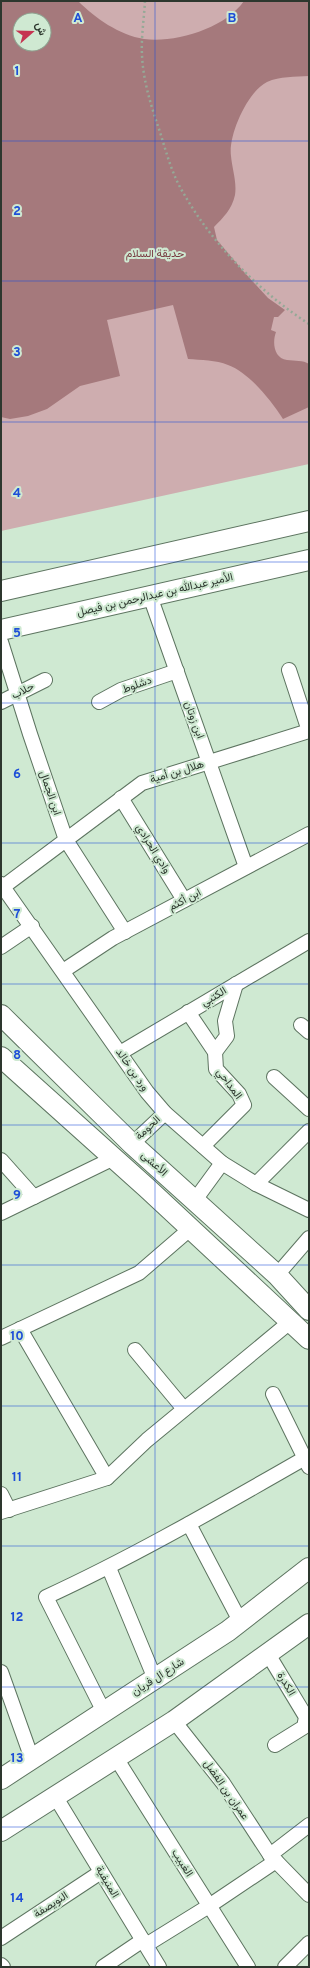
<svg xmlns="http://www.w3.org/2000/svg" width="310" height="1968" font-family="Overpass,Vazirmatn,sans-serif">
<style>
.green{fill:#ceadaf;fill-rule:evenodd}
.water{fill:#a5797c;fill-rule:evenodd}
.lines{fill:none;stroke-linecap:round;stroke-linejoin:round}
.street-casing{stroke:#5d7460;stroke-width:16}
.secondary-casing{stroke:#5d7460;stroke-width:22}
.path{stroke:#95a997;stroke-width:2.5;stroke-dasharray:2 3;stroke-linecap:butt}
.street{stroke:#fff;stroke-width:14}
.secondary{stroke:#fff;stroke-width:20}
.grid{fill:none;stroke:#1d4ed8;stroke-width:1;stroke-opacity:0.55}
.labels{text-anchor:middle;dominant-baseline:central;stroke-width:4;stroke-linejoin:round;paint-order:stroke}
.park-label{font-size:11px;fill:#783a41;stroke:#cfe9d2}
.street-label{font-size:11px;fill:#2d372e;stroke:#cfe9d2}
.grid-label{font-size:13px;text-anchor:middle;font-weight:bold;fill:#1d4ed8;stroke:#cfe9d2;stroke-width:4;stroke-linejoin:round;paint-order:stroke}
</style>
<rect width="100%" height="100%" fill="#cfe9d2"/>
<path class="green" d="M1 1H309V464L1 531ZM20 20H44V44H20Z"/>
<path class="water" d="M1 1H78C95 18 119 35 144 39 177 43 225 28 244 1H309V76C295 77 280 76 267 82 248 91 228 135 231 156 232 168 237 182 235 195 232 209 223 218 214 227L217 240 244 272 268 298 285 310 278 317H274L271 330 276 332C272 343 274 358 287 360 295 361 303 360 309 364V407L283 419C271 401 250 373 228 365 216 360 201 360 188 359L173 305 107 320 120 376 80 386 47 409 28 416 10 419 1 417ZM20 20H44V44H20Z"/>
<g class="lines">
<defs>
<g id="street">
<polyline points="150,596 246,867"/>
<polyline points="1,642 30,734 66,840 125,932"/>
<polyline points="289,670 309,731"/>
<polyline points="1,702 45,680"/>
<polyline points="99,702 121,690 177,671"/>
<polyline points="121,798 184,900"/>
<polyline points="1,884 147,1092 165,1113 222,1163 256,1184 309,1210"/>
<polyline points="3,887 142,783 309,731"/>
<polyline points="1,947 32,926"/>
<polyline points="63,971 113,938 309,834"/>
<polyline points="188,1012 215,1052 216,1069 239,1094 244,1105 203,1146"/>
<polyline points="301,1025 309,1032"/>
<polyline points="215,1052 227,1036 225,1021 236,984"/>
<polyline points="120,1053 309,941"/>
<polyline points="274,1077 309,1109"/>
<polyline points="132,1144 165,1113"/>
<polyline points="1,1160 34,1197"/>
<polyline points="256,1184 309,1131"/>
<polyline points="195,1200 222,1163"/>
<polyline points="1,1213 114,1158"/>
<polyline points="277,1275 309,1238"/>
<polyline points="20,1329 107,1478"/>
<polyline points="1,1338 139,1273 190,1229"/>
<polyline points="135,1350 184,1409"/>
<polyline points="273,1394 309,1467"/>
<polyline points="1,1494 9,1510"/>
<polyline points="1,1512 107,1478 147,1440 290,1322"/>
<polyline points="189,1524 240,1621"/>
<polyline points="109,1568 155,1679"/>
<polyline points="268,1654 306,1717 304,1727 275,1745"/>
<polyline points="1,1672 32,1759"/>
<path d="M104 1712 46 1597C135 1556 219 1507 305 1458"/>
<polyline points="174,1721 223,1783 270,1855 309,1895"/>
<polyline points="116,1758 248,1967"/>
<polyline points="55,1796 159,1967"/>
<polyline points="270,1855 309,1825"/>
<polyline points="1,1938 101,1872"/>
<polyline points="146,1945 209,1906 276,1861"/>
<polyline points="1,1965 3,1967"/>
<polyline points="103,1967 143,1940"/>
<polyline points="285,1967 309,1943"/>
</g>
<g id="secondary">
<polyline points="1,591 309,521"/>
<polyline points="1,630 309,560"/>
<polyline points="1,1015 132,1144 277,1275 309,1310"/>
<polyline points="1,1057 147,1188 309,1339"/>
<polyline points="1,1779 228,1631 309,1568"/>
<polyline points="1,1831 174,1721 309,1624"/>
</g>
</defs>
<use href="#street" class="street-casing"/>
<use href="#secondary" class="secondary-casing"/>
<path class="path" d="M145 1C144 19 141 38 142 55 143 80 151 106 159 129 166 151 172 175 184 194 213 245 260 292 309 324"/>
<use href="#street" class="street"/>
<use href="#secondary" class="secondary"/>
</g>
<path class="grid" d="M155 1V1967M1 141H309M1 281H309M1 422H309M1 562H309M1 703H309M1 843H309M1 984H309M1 1125H309M1 1265H309M1 1406H309M1 1546H309M1 1687H309M1 1827H309"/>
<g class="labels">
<g class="park-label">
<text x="155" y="254">حديقة السلام</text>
</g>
<g class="street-label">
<text transform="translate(155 595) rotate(-13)">الأمير عبدالله بن عبدالرحمن بن فيصل</text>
<text transform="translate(137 685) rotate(-20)">دشلوط</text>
<text transform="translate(23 691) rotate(-27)">حلاب</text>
<text transform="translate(194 720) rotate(70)">ابن زوتان</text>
<text transform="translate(177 772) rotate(-17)">هلال بن أمية</text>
<text transform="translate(50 793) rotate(71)">ابن الجمال</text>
<text transform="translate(153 849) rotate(58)">وادي الحرادي</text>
<text transform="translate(185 900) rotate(-28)">ابن أكثم</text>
<text transform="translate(214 997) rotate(-31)">الكتبي</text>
<text transform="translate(132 1070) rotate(55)">ورد بن خالد</text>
<text transform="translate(229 1084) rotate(53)">المداحي</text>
<text transform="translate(148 1128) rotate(-43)">الحومة</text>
<text transform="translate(154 1164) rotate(42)">الأعشى</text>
<text transform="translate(158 1677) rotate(-33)">شارع ال فريان</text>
<text transform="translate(286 1684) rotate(59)">الكدرة</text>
<text transform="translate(226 1790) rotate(55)">عمران بن الفضل</text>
<text transform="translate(182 1863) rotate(58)">الغبيب</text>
<text transform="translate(107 1882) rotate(59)">المنيفية</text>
<text transform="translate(51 1905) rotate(-33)">النويصفة</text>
</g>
</g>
<g class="grid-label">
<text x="78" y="22">A</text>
<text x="232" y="22">B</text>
<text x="17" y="75">1</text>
<text x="17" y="215">2</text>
<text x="17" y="356">3</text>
<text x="17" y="497">4</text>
<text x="17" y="637">5</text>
<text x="17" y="778">6</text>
<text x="17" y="918">7</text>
<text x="17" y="1059">8</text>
<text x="17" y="1199">9</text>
<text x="17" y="1340">10</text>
<text x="17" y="1481">11</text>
<text x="17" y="1621">12</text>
<text x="17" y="1762">13</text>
<text x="17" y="1902">14</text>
</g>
<rect width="310" height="1968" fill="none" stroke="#2d372e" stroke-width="4"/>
<g transform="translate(32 32) rotate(70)"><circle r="19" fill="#cfe9d2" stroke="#8ea290"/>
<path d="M0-3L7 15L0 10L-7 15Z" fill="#c53451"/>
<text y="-6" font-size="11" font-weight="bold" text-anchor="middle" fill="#2d372e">ش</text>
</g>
</svg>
